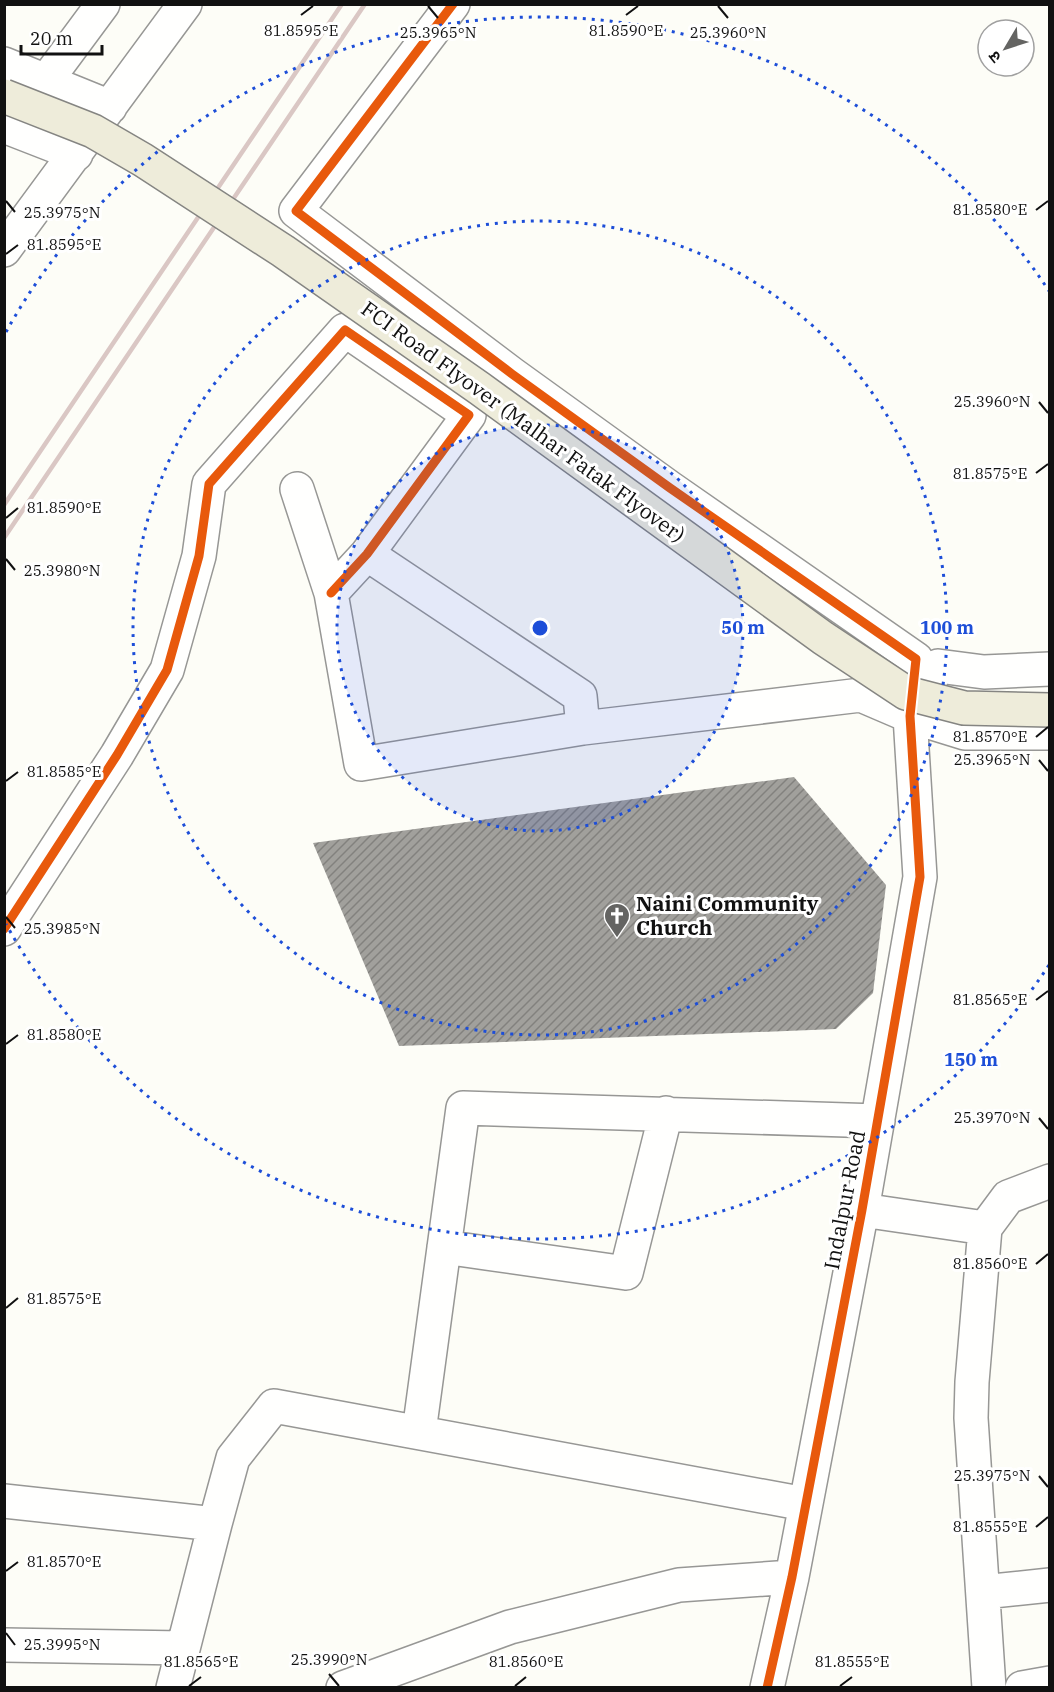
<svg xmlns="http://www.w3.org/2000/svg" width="1054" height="1692" font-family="'IBM Plex Serif','Noto Sans Devanagari',serif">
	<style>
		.building { fill: url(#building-hatch) }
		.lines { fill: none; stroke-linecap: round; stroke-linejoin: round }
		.minor-casing { stroke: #979795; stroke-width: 36 }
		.minor { stroke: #fffffe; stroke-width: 33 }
		.rail { stroke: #dac7c4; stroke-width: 4.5 }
		.major-bridge-casing { stroke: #858582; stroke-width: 36; stroke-linecap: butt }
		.major-bridge { stroke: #eeecda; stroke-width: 33 }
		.cycleway-casing { stroke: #fff; stroke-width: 13 }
		.cycleway { stroke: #e8590c; stroke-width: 9 }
		.ticks { fill: none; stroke: #111; stroke-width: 2 }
		.ring { fill: none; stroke: #1d4ed8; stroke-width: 3; stroke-dasharray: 3 6 }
		.labels { text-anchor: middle; stroke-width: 6; stroke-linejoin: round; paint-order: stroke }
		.street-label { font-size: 21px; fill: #111; stroke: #fff }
		.poi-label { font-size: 21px; font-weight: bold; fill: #111; stroke: #fff; text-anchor: start }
		.ticks-label { font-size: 15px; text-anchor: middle; fill: #111; stroke: #fff; stroke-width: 6; stroke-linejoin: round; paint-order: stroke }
		.centre { fill: #1d4ed8; stroke: #fff; stroke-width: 3 }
		.ring-label { font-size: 18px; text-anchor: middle; font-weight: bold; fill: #1d4ed8; stroke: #fff; stroke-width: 6; stroke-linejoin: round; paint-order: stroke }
	</style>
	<defs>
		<pattern id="building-hatch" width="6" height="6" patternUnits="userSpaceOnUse" patternTransform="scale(1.5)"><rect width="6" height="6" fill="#a1a09c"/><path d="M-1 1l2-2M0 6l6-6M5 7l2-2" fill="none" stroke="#82817e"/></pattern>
	</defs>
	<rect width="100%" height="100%" fill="#fdfdf7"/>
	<path class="building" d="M794 777 886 885 873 993 836 1029 399 1046 313 843Z"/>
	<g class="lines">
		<defs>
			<path id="minor" d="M453 4 296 211 512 374 670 488 916 659 910 716 920 877 862 1210 792 1577 767 1688
				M4 64 110 107
				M46 81 103 4
				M4 126 76 154
				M4 250 185 4
				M297 489 331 593 361 764 583 728 861 695 910 716 965 733H1050
				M367 554 580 696 583 728
				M917 704 938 666 984 672 1050 669
				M4 929 117 755 167 670 199 556 209 484 345 330 469 415 367 554 331 593
				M862 1210 985 1228
				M444 1247 626 1273 666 1113
				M419 1432 463 1108 878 1121
				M4 1501 215 1524 173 1688
				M215 1524 233 1458 274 1406 805 1504
				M983 1592 1050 1585
				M4 1645 183 1648
				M343 1688 510 1627 679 1585 792 1577
				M989 1688 971 1418 972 1382 985 1228 1008 1197 1050 1181
				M1022 1688 1050 1683"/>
		</defs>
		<use href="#minor" class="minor-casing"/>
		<use href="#minor" class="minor"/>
		<path class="rail" d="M4 505 342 4
			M4 538 365 4"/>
		<defs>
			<path id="major-bridge" d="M4 96 93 131 143 160 283 251 479 388 823 638 906 693 964 708 1050 710"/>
		</defs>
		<use href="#major-bridge" class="major-bridge-casing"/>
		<use href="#major-bridge" class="major-bridge"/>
		<defs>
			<path id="cycleway" d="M453 4 296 211 512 374 670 488 916 659 910 716 920 877 862 1210 792 1577 767 1688
				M4 929 117 755 167 670 199 556 209 484 345 330 469 415 367 554 331 593"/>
		</defs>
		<use href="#cycleway" class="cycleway-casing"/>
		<use href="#cycleway" class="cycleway"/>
	</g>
	<path class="ticks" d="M428 6 438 18M718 6 728 18M301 15 313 6M626 15 638 6M6 201 15 212M1036 210 1048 201M6 254 18 245M1039 402 1048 413M1036 473 1048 464M6 518 18 508M6 559 15 570M1036 737 1048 727M1039 760 1048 771M6 781 18 772M6 917 15 928M1036 1000 1048 991M6 1044 18 1035M1039 1118 1048 1129M1036 1264 1048 1254M6 1308 18 1298M1039 1476 1048 1487M1036 1527 1048 1517M6 1571 18 1562M6 1633 15 1645M329 1674 339 1686M189 1686 201 1677M515 1686 526 1677M840 1686 852 1677"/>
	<circle cx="540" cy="628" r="203" fill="#1d4ed8" fill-opacity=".12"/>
	<g class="ring">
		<circle cx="540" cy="628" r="203"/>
		<circle cx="540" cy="628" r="407"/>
		<path d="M1049 965A610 610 0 0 1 6 924M6 332A610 610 0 0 1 1049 291"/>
	</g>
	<defs>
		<symbol id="church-pin" viewBox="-11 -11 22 30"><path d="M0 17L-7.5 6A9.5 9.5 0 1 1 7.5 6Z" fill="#646462" stroke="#fff"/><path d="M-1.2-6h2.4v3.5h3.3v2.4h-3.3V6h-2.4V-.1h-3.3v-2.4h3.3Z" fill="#fff"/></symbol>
	</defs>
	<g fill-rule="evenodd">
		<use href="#church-pin" x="602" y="901" width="30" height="40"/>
	</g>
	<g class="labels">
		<g class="street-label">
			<text transform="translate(523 422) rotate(36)" y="7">FCI Road Flyover (Malhar Fatak Flyover)</text>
			<text transform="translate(845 1200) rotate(-79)" y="7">Indalpur Road</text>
		</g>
		<g class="poi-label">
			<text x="636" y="911">Naini Community<tspan x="636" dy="24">Church</tspan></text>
		</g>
	</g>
	<g class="ticks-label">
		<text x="301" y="36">81.8595°E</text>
		<text x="626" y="36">81.8590°E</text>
		<text x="438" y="38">25.3965°N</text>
		<text x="728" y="38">25.3960°N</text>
		<text x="990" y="215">81.8580°E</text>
		<text x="62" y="218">25.3975°N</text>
		<text x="64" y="250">81.8595°E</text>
		<text x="992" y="407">25.3960°N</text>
		<text x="990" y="479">81.8575°E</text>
		<text x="64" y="513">81.8590°E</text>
		<text x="62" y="576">25.3980°N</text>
		<text x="990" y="742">81.8570°E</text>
		<text x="992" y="765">25.3965°N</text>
		<text x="64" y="777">81.8585°E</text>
		<text x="62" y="934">25.3985°N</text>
		<text x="990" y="1005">81.8565°E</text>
		<text x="64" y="1040">81.8580°E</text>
		<text x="992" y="1123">25.3970°N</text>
		<text x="990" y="1269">81.8560°E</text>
		<text x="64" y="1304">81.8575°E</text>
		<text x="992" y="1481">25.3975°N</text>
		<text x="990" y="1532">81.8555°E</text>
		<text x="64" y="1567">81.8570°E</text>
		<text x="62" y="1650">25.3995°N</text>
		<text x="329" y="1665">25.3990°N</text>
		<text x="201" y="1667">81.8565°E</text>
		<text x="526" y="1667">81.8560°E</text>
		<text x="852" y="1667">81.8555°E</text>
	</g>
	<circle cx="540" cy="628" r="9" class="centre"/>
	<g class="ring-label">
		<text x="743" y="634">50 m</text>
		<text x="947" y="634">100 m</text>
		<text x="971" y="1066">150 m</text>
	</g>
	<rect width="1054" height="1692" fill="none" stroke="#111111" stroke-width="12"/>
	<g transform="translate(1006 48) rotate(231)"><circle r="28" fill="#ffffff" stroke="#a0a0a0" stroke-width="1.5"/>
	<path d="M0-4.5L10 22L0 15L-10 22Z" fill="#646462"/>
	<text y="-9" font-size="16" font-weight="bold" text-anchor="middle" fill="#111111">उ</text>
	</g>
	<path d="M21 45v9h81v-9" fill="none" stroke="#111111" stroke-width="3"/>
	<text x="30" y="45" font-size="18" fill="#111111" stroke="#ffffff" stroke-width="4.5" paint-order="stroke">20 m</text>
</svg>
